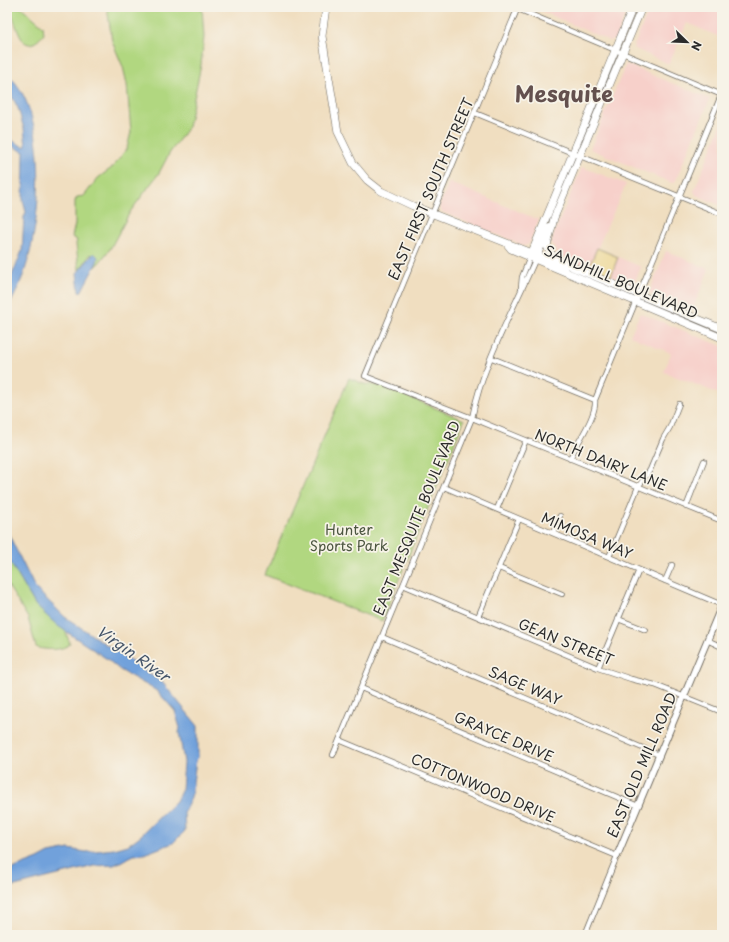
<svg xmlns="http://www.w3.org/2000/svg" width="729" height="942" font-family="'Playpen Sans',sans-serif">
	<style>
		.built { fill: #f7d0ca }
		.green { fill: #b1d780; stroke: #6e8156 }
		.sand { fill: #eeda9e; stroke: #8c8264 }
		.water { fill: #71a1db; stroke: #4e6683 }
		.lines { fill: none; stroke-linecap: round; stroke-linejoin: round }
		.minor-casing { stroke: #706a5f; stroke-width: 6 }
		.tertiary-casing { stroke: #706a5f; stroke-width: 8 }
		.secondary-casing { stroke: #706a5f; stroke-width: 8 }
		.primary-casing { stroke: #706a5f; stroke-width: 8 }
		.minor { stroke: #fff; stroke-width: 4.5 }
		.tertiary { stroke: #fff; stroke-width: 6 }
		.secondary { stroke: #fff; stroke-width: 7 }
		.primary { stroke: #fff; stroke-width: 7 }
		.labels { text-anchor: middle; stroke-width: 3.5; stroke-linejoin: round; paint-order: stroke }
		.street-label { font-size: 14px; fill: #2b2b2b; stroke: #f7f3e8 }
		.park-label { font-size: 14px; fill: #4c5640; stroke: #f7f3e8 }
		.water-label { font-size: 15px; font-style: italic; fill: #445469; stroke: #f7f3e8 }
		.town-label { font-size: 22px; font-weight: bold; fill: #63504e; stroke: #f7f3e8 }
	</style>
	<rect width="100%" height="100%" fill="#f7f3e8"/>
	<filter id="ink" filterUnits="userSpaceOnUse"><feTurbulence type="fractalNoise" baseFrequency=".025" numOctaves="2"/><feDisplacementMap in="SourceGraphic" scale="8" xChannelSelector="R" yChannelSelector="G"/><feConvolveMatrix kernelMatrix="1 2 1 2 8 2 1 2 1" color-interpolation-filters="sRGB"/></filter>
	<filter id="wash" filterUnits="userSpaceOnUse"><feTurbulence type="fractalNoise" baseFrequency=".012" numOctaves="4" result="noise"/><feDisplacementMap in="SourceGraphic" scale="16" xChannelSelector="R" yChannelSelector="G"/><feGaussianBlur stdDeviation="0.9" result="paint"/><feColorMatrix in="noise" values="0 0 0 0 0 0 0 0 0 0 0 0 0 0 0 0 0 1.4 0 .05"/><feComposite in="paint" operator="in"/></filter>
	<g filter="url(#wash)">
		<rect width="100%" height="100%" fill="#f0dec0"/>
		<path class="built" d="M532 7H605L625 15 616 39 610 41Z
			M650 7H722V38L687 23 669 64 633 48Z
			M626 64 710 99 675 182 672 183 590 149Z
			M722 123V206L696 195 694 191Z
			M582 167 626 184 589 267 557 254 552 243 554 233Z
			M449 182 539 220 529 244 524 246 442 212 439 207Z
			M666 251 709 269 692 311 649 293Z
			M618 257 641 267 633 286 611 276Z
			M640 313 722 346V395L664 372 671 353 630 336Z"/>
		<path class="green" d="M9 7H21L43 26 44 34C20 63 17 21 9 7Z
			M107 7H202L204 37 201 65 188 127 169 154 159 173 130 212 110 249 95 268 97 262 91 254 79 270 76 244 77 240 72 237 75 224V201L77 197 84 196 98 178 113 167 127 148 131 132 127 84 123 67 112 41Z
			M349 378 364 384 382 386 464 420 382 621 265 575Z
			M7 557 36 606 65 630 70 644C61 651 48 650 38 648L36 647 28 618 7 584Z"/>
		<path class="sand" d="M597 248 618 257 611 276 589 267Z"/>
		<path class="water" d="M7 74C52 111 42 234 20 283 16 292 14 299 7 306V287L22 251 24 217 26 212 23 201 24 152 10 145 7 138V129L11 140 24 147 26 146 24 129 18 108 7 87Z
			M94 253 98 257 97 262 81 292 79 291 77 273Z
			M7 531 35 588 65 617 162 682 198 726V758L196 760 191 798 184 812 185 831 173 843 144 854 134 855 114 865 94 866 7 888V871L38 859 49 853 69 849 86 852 114 849 128 845 140 836 176 801 182 789 184 762 179 732 180 728 175 711 157 691 120 670 107 659 58 626 36 606 7 557Z"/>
	</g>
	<g filter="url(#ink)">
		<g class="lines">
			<defs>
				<path id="minor" d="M518 7 365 376 472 418 722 521
					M518 9 722 95
					M475 113 722 214
					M521 288 522 277 530 257
					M492 358 595 400
					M570 459C577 442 597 416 595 400L722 93
					M444 487 722 605
					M686 507 704 461
					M497 509 526 440
					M553 533 560 516
					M609 557 638 487 650 470 663 439 670 427 679 404
					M499 568 562 594
					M665 581 672 565
					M403 585 598 668 631 679 655 685 722 712
					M478 617 519 519
					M618 619 646 630
					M382 637 659 755
					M707 640 722 647
					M598 668 639 570
					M361 688 638 806
					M339 740 617 856 585 935
					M333 755 472 418C483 362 513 311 535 260"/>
				<path id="tertiary" d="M617 856 722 605"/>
				<path id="secondary" d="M326 7 322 36 338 132 353 163 367 180 381 191 413 206 565 266
					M507 244 511 249 530 257
					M536 258 549 227"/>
				<path id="primary" d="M633 7 530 257 722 338
					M642 7 554 218 547 246C551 259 566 264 577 269L722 329"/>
			</defs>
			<use href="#minor" class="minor-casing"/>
			<use href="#tertiary" class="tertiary-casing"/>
			<use href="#secondary" class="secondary-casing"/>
			<use href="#primary" class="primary-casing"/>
			<use href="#minor" class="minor"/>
			<use href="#tertiary" class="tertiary"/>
			<use href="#secondary" class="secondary"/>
			<use href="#primary" class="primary"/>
		</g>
	</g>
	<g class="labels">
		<g class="street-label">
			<text transform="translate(431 189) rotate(-67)" y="5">EAST FIRST SOUTH STREET</text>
			<text transform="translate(621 282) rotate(23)" y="5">SANDHILL BOULEVARD</text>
			<text transform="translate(601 460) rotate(22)" y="5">NORTH DAIRY LANE</text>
			<text transform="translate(417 518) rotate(-68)" y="5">EAST MESQUITE BOULEVARD</text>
			<text transform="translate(587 536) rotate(23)" y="5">MIMOSA WAY</text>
			<text transform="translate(566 642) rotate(22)" y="5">GEAN STREET</text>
			<text transform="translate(525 686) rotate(23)" y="5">SAGE WAY</text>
			<text transform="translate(504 737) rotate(23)" y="5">GRAYCE DRIVE</text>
			<text transform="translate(642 765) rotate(-67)" y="5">EAST OLD MILL ROAD</text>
			<text transform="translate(483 788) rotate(23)" y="5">COTTONWOOD DRIVE</text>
		</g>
		<g class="park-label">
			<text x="349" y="535">Hunter<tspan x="349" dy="16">Sports Park</tspan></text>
		</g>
		<g class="water-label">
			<text transform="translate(133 654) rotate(35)" y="5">Virgin River</text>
		</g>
		<g class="town-label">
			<text x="564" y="102">Mesquite</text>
		</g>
	</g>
	<rect width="729" height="942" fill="none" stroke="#f7f3e8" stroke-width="24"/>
	<g transform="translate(687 42) rotate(113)" stroke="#f7f3e8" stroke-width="3" paint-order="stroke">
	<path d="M0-3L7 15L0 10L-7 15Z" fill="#2b2b2b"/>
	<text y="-6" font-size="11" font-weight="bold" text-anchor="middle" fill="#2b2b2b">N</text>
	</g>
</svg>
